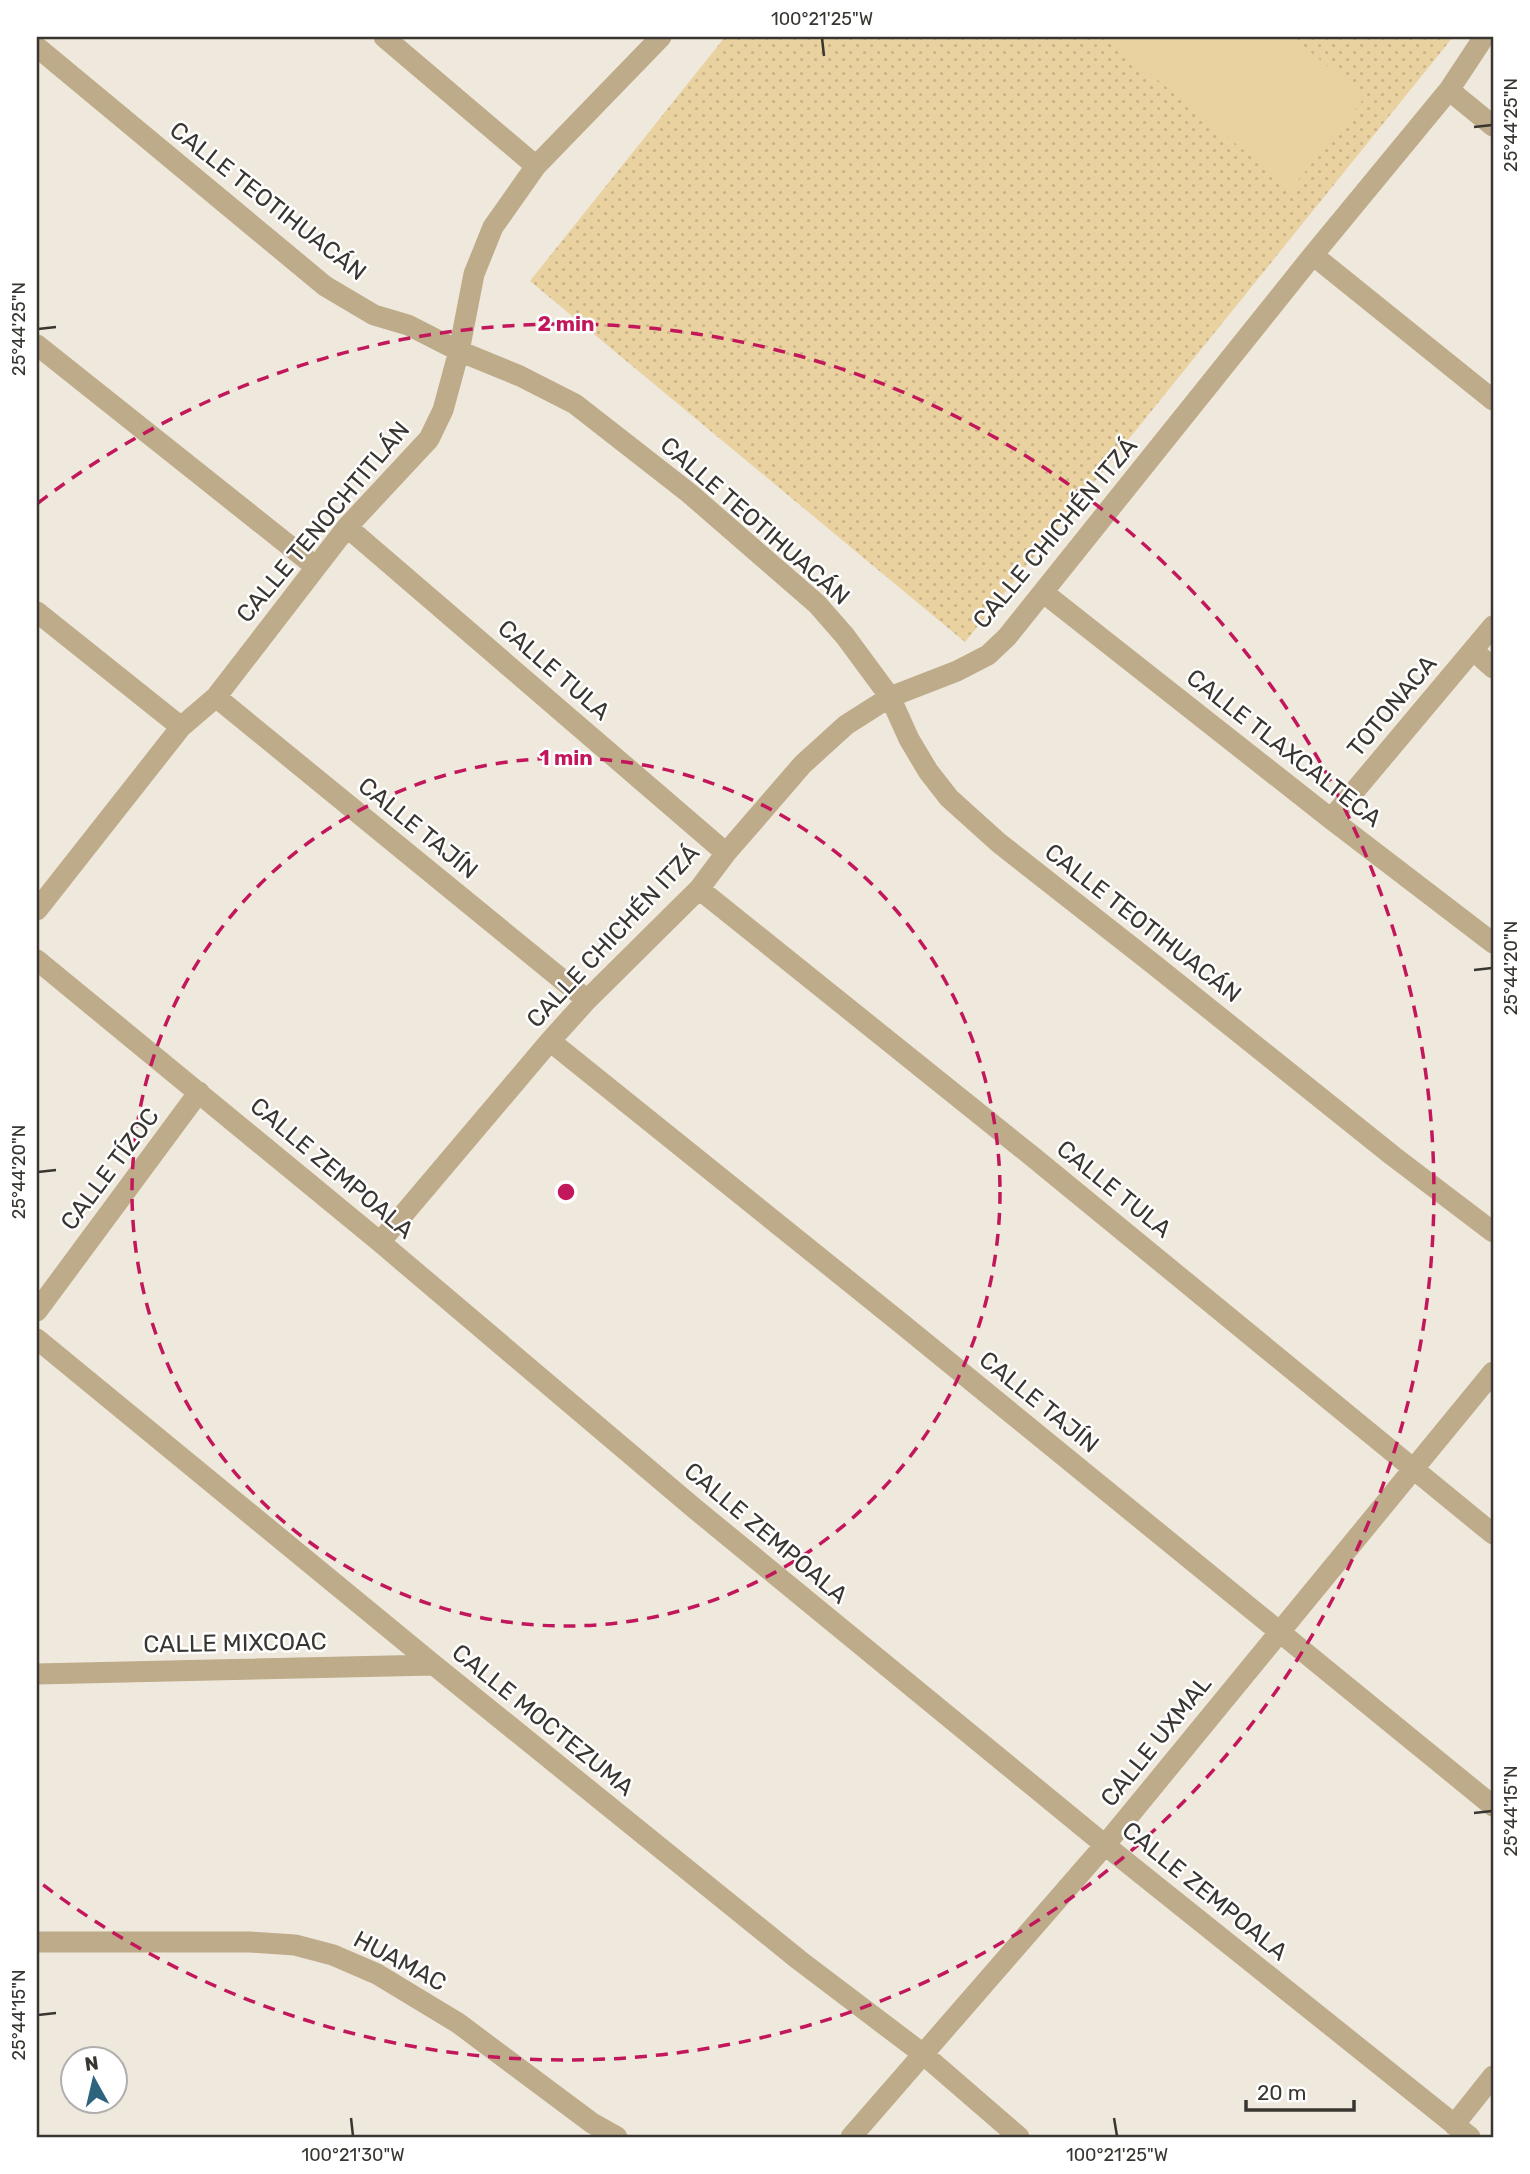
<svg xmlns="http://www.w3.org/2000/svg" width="1530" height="2174" font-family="Rubik,sans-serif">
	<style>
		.grass { fill: url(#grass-tufts) }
		.park { fill: url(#park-dots) }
		.garden { fill: #ead1a0 }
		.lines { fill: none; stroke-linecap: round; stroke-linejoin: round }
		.minor { stroke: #bdab89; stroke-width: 21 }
		.ticks { fill: none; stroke: #393632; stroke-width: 2.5 }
		.ring { fill: none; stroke: #c2185b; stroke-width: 3.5; stroke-dasharray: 12 9 }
		.labels { text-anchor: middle; stroke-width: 5; stroke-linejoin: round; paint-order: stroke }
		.street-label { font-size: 24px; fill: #393632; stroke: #fff }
		.centre { fill: #c2185b; stroke: #fff; stroke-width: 3.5 }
		.ring-label { font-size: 21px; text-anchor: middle; font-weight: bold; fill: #c2185b; stroke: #fff; stroke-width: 5; stroke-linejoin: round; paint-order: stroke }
		.neatline { fill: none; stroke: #393632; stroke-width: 2.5 }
		.ticks-label { font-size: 18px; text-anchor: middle; fill: #393632 }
	</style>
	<defs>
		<pattern id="grass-tufts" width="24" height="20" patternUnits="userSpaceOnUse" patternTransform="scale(1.75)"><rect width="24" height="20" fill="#ead1a0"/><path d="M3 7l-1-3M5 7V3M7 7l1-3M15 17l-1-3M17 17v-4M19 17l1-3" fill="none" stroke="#c9b48a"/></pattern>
		<pattern id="park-dots" width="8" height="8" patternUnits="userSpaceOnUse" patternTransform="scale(1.75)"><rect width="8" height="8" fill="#ead1a0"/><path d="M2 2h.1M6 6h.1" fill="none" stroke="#c9b48a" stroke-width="1.8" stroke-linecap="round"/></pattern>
	</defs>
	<rect width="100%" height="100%" fill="#efe8dc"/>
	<path class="grass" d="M37 2136H337L338 2137H37Z"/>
	<path class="park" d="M725 37H1453L965 642 530 281Z"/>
	<path class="garden" d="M1105 37H1292L1365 97 1291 189Z"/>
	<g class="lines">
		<path class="minor" d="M384 37 536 166
			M37 47 325 286 374 315 408 325 459 351 520 376 575 404 689 493 817 604 845 636 890 697 909 739 928 771 949 798 999 843 1152 963 1393 1156 1493 1232
			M1449 90 1493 126
			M1313 255 1493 400
			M37 345 316 567
			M347 527 726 853
			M1044 593 1331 819 1493 943
			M37 612 181 727
			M1474 651 1493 668
			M216 697 587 1000
			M1331 819 1493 626
			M699 889 1033 1157 1493 1534
			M37 910 181 727 216 697 347 527 429 439 443 410 459 351 474 274 493 227 536 166 661 37
			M37 960 380 1242 694 1508 1105 1845 1470 2137
			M550 1041 902 1324 1493 1806
			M380 1242 550 1041 587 1000 699 889 726 853 803 764 846 725 890 697 957 671 988 655 1007 637 1313 255 1449 90 1484 37
			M37 1311 199 1092
			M37 1339 434 1665 799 1960 923 2054 1019 2137
			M37 1674 434 1665
			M37 1942H250L295 1945 333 1955 377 1974 458 2023 592 2123 617 2137
			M1454 2125 1493 2076
			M851 2137 1105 1845 1493 1372"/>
	</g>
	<path class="ticks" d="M822 38 824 56M1474 127 1492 125M38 329 56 327M1474 970 1492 968M38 1172 56 1170M1474 1813 1492 1811M38 2015 56 2013M351 2118 353 2136M1114 2118 1117 2136"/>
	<g class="ring">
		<circle cx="566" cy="1192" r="434"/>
		<path d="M38 503A868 868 0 1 1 38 1881"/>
	</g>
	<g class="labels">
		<g class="street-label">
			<text transform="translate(268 201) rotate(38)" y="8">CALLE TEOTIHUACÁN</text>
			<text transform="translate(755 521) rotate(41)" y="8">CALLE TEOTIHUACÁN</text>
			<text transform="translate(323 522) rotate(-50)" y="8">CALLE TENOCHTITLÁN</text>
			<text transform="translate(1055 533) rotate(-50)" y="8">CALLE CHICHÉN ITZÁ</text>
			<text transform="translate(554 670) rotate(41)" y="8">CALLE TULA</text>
			<text transform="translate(1392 706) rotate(-50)" y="8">TOTONACA</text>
			<text transform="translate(1284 748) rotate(38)" y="8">CALLE TLAXCALTECA</text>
			<text transform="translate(418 828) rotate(39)" y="8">CALLE TAJÍN</text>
			<text transform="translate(1143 923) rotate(38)" y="8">CALLE TEOTIHUACÁN</text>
			<text transform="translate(613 936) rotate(-47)" y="8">CALLE CHICHÉN ITZÁ</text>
			<text transform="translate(332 1168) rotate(40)" y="8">CALLE ZEMPOALA</text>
			<text transform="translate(110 1169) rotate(-53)" y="8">CALLE TÍZOC</text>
			<text transform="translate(1114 1189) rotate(39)" y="8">CALLE TULA</text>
			<text transform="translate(1039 1402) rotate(39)" y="8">CALLE TAJÍN</text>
			<text transform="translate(766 1533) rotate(40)" y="8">CALLE ZEMPOALA</text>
			<text transform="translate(235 1643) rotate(-1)" y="8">CALLE MIXCOAC</text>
			<text transform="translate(543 1720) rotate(39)" y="8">CALLE MOCTEZUMA</text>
			<text transform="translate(1156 1741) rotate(-51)" y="8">CALLE UXMAL</text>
			<text transform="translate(1205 1891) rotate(39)" y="8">CALLE ZEMPOALA</text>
			<text transform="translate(400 1961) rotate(28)" y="8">HUAMAC</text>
		</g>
	</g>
	<circle cx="566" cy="1192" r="10" class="centre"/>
	<g class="ring-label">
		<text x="566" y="331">2 min</text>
		<text x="566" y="765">1 min</text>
	</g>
	<rect width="1530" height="2174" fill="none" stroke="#ffffff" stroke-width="77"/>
	<g transform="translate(94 2080) rotate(352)"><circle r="33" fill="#ffffff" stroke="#b0afad" stroke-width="2"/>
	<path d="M0-5L12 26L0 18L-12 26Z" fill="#2e637e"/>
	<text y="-10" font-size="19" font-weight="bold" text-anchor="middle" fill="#393632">N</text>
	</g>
	<path d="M1246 2100v10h108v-10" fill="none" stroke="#393632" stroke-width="3.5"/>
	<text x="1257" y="2100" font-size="21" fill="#393632" stroke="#ffffff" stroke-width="5" paint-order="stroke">20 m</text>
	<rect x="38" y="38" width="1454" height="2098" class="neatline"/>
	<g class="ticks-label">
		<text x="822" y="25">100°21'25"W</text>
		<text transform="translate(1511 125) rotate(-90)" y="6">25°44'25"N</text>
		<text transform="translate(19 329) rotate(-90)" y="6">25°44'25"N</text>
		<text transform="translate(1511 968) rotate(-90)" y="6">25°44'20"N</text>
		<text transform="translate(19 1172) rotate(-90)" y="6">25°44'20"N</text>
		<text transform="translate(1511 1811) rotate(-90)" y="6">25°44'15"N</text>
		<text transform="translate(19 2015) rotate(-90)" y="6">25°44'15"N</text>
		<text x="353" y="2161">100°21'30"W</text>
		<text x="1117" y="2161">100°21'25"W</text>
	</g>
</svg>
